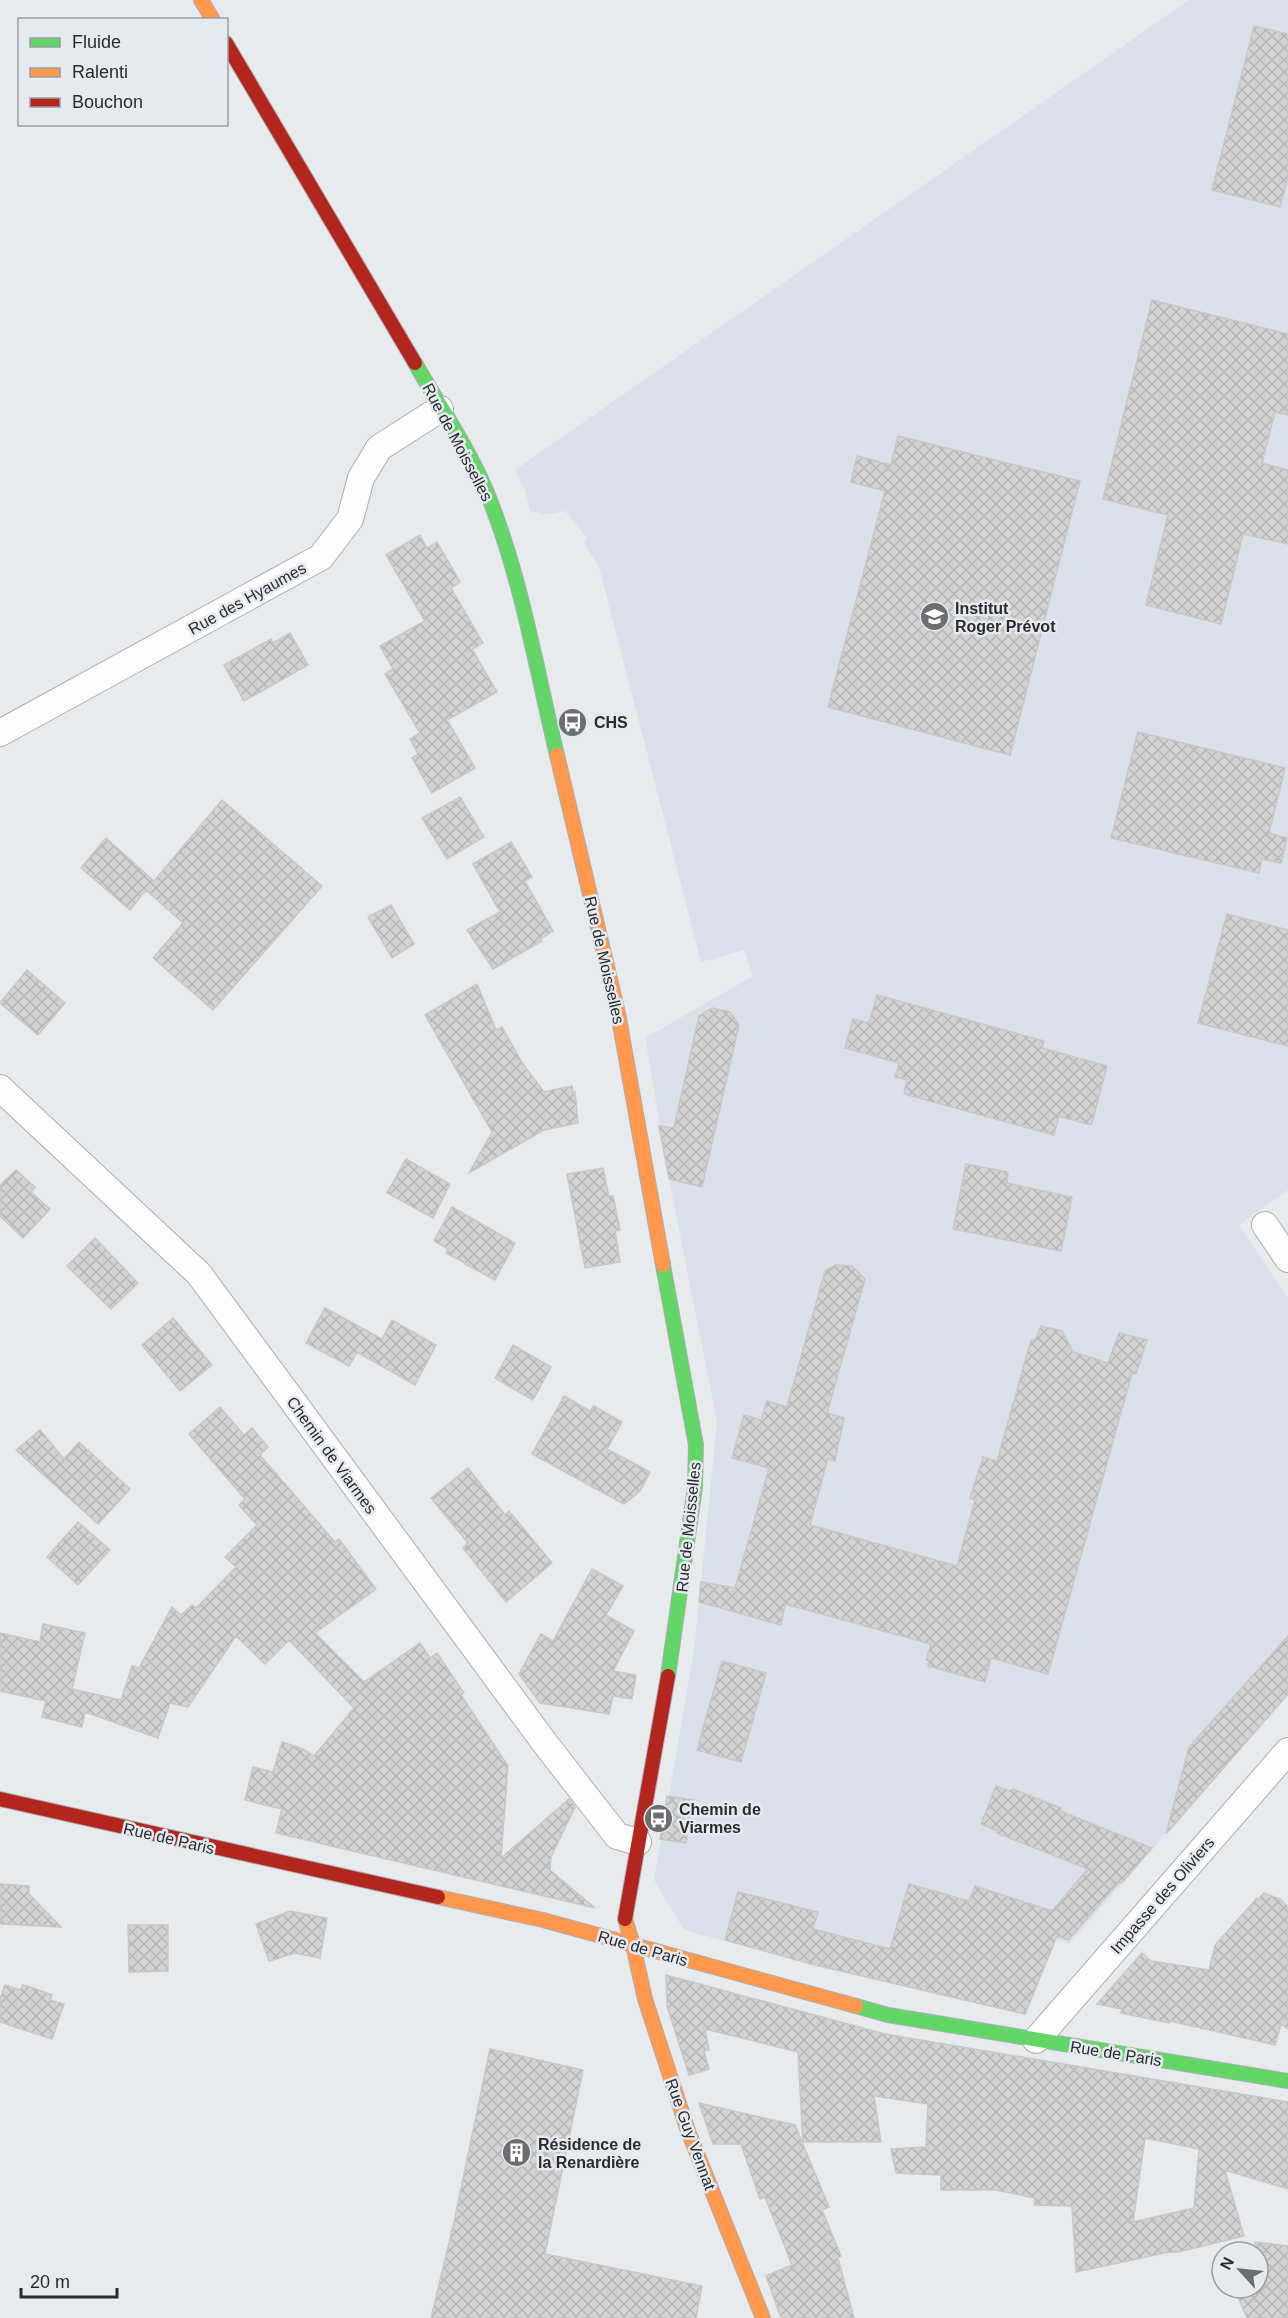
<svg xmlns="http://www.w3.org/2000/svg" width="1288" height="2318" font-family="Arial,sans-serif">
	<style>
		.built { fill: #dbe1eb }
		.building { fill: url(#building-cross-hatch); stroke: #c8c7c8; stroke-width: 1.5; fill-rule: evenodd }
		.lines { fill: none; stroke-linecap: round; stroke-linejoin: round }
		.street-casing { stroke: #adaeb1; stroke-width: 28 }
		.fast-casing { stroke: #adaeb1; stroke-width: 16 }
		.slow-casing { stroke: #adaeb1; stroke-width: 16 }
		.jam-casing { stroke: #adaeb1; stroke-width: 16 }
		.street { stroke: #fcfcfc; stroke-width: 26 }
		.fast { stroke: #63d668; stroke-width: 14 }
		.slow { stroke: #ff974d; stroke-width: 14 }
		.jam { stroke: #b3261e; stroke-width: 14 }
		.labels { text-anchor: middle; stroke-width: 5; stroke-linejoin: round; paint-order: stroke }
		.street-label { font-size: 16px; fill: #2a2b2e; stroke: #e5eaf1 }
		.poi-label { font-size: 16px; font-weight: bold; fill: #2a2b2e; stroke: #e5eaf1; text-anchor: start }
	</style>
	<defs>
		<pattern id="building-cross-hatch" width="8" height="8" patternUnits="userSpaceOnUse" patternTransform="scale(1.5)"><rect width="8" height="8" fill="#d4d3d4"/><path d="M0 0l8 8M0 8l8-8" fill="none" stroke="#b6b5b6"/></pattern>
	</defs>
	<rect width="100%" height="100%" fill="#e8ebee"/>
	<path class="built" d="M1189 0H1288V1190L1239 1225 1288 1298V1694L1069 1944 1028 1930 906 1985 826 1968 684 1930 654 1880 694 1651 717 1422 669 1179 645 1038 753 976 744 950 701 962 599 567 584 544 587 538 565 511 543 515 530 511 525 490 515 470Z"/>
	<path class="building" d="M1254 26 1288 34V178L1280 207 1212 190Z
		M1152 300 1288 334V415L1275 412 1262 463 1288 470V544L1243 534 1221 624 1146 605 1168 515 1103 499Z
		M898 436 1080 481 1010 755 828 707 885 491 851 482 857 456 891 465Z
		M420 535 427 548 437 542 460 582 451 588 483 643 472 649 497 692 447 720 475 768 432 793 412 758 418 754 410 739 420 733 385 674 393 669 380 646 425 621 386 555Z
		M290 633 308 665 244 701 224 665 271 639 273 643Z
		M1138 732 1285 768 1269 833 1287 838 1281 863 1262 859 1259 873 1111 838Z
		M460 797 484 837 447 859 422 818Z
		M222 800 322 886 213 1010 153 958 183 923 146 890 130 910 81 868 106 838 154 881Z
		M511 842 532 877 525 881 553 931 540 939 542 941 493 969 467 930 500 912 473 864Z
		M391 905 414 944 392 958 368 917Z
		M1227 914 1288 930V1046L1198 1023Z
		M27 970 65 1003 38 1035 0 1003Z
		M477 984 496 1030 502 1027 523 1064 544 1092 572 1086 573 1093 575 1092 578 1123 544 1130 469 1173 492 1132 425 1015Z
		M877 995 1044 1041 1042 1048 1107 1066 1092 1123 1090 1125 1059 1116 1054 1135 904 1094 907 1080 895 1077 899 1063 845 1048 853 1019 869 1023Z
		M712 1008 730 1012 739 1025 702 1187 669 1179 659 1126 674 1128 699 1016Z
		M406 1159 450 1184 433 1218 387 1193Z
		M966 1164 1008 1172 1007 1183 1072 1197 1061 1251 953 1229Z
		M603 1168 609 1197 613 1196 620 1230 615 1231 620 1262 585 1268 567 1174Z
		M16 1170 35 1187 31 1192 50 1209 23 1238 0 1216V1185Z
		M452 1207 515 1243 495 1280 465 1264V1263L446 1253 448 1249 434 1241Z
		M95 1238 138 1283 111 1309 67 1266Z
		M835 1265 852 1266 865 1279 827 1413 844 1418 835 1461 828 1458 810 1525 957 1566 975 1500 970 1498 983 1457 997 1461 1031 1340H1035L1041 1326 1062 1331 1073 1352 1108 1363 1119 1333 1147 1340 1136 1374 1132 1373 1048 1674 991 1658 985 1682 928 1666 929 1661 926 1660 931 1644 785 1604 781 1625 699 1602 701 1582 735 1588 769 1468 732 1458 744 1415 761 1420 767 1401 787 1407 825 1271Z
		M325 1308 382 1339 392 1320 436 1345 415 1385 357 1352 349 1366 306 1343Z
		M173 1318 212 1365 180 1391 142 1345Z
		M513 1345 551 1367 533 1400 495 1378Z
		M564 1396 590 1411 594 1406 622 1422 607 1449 650 1472 640 1491 624 1504 532 1454Z
		M220 1407 244 1435 252 1428 268 1447 260 1455 335 1542 339 1539 376 1589 315 1633 364 1682 420 1643 430 1658 437 1653 464 1693 461 1695 508 1766 501 1858 569 1799 575 1807 551 1857 550 1870 595 1908 276 1833 282 1809 245 1800 253 1767 273 1772 282 1742 303 1749 314 1756 354 1708 289 1640 265 1664 236 1636 188 1707 170 1703 158 1738 85 1712 82 1727 42 1717 46 1701 0 1691V1633L40 1642 43 1624 85 1633 72 1689 121 1700 132 1666 139 1668 172 1607 181 1615 192 1605 196 1608 236 1567 225 1557 257 1525 239 1505 245 1499 189 1434Z
		M40 1430 64 1459 79 1442 130 1489 98 1524 16 1450Z
		M468 1468 505 1515 509 1511 552 1563 506 1602 463 1548 468 1543 431 1498Z
		M78 1522 110 1550 78 1585 47 1557Z
		M592 1569 623 1586 606 1615 634 1631 613 1671 636 1675 632 1699 613 1696 609 1714 540 1703 519 1674 541 1634 553 1641Z
		M1288 1636V1694L1166 1834 1189 1747Z
		M722 1661 766 1673 741 1762 697 1750Z
		M996 1786 1009 1791 1013 1789 1061 1808 1060 1811 1152 1848 1122 1883 1119 1882 1068 1940 1057 1936 1025 2014 815 1965 725 1940 738 1892 818 1912 813 1929 890 1949 909 1884 969 1901 975 1886 1052 1911 1088 1869 997 1833 998 1831 981 1824Z
		M667 1796 693 1800 686 1843 660 1839Z
		M0 1884 29 1886V1894L61 1927 0 1924Z
		M1264 1893 1280 1899 1288 1907V2029L1281 2024 1275 2045 1170 2021 1169 2023 1121 2013 1122 2009 1097 2004 1142 1953 1151 1961 1209 1970 1215 1945 1257 1898 1258 1899Z
		M290 1911 327 1918 320 1958 295 1953 269 1961 256 1924Z
		M128 1925H168V1971L129 1972Z
		M666 1975 885 2034 1288 2102V2189L1225 2170 1244 2236 1178 2252H1169L1076 2272 1072 2206 1034 2205 1035 2198 996 2190H941V2175L896 2173 891 2149 926 2147 928 2104 874 2096 881 2142H803L798 2052 705 2029 709 2050 704 2051 709 2069 689 2075 667 2006ZM1145 2138 1199 2149 1194 2208 1133 2222Z
		M5 1985 20 1990 23 1985 36 1989 52 1995 50 2000 64 2004 52 2039 0 2022V1999Z
		M490 2049 583 2070 545 2254 702 2286 696 2318H431L454 2222Z
		M699 2103 795 2125 829 2207 822 2210 841 2256 838 2258 854 2318H781L766 2276 792 2265 765 2197 760 2199 741 2144H713Z
		M1255 2242 1288 2246V2318H1247L1234 2288H1258V2277L1264 2276Z"/>
	<g class="lines">
		<defs>
			<path id="street" d="M0 733 321 557 350 519 361 478 379 448 440 409
				M0 1088 199 1274 544 1742 617 1836 638 1842
				M1265 1225 1288 1259
				M1036 2040 1288 1751"/>
			<path id="fast" d="M415 363C441 409 473 454 491 503 522 582 537 672 557 755
				M663 1265 696 1445 695 1487 668 1676
				M856 2006 888 2015 1288 2081"/>
			<path id="slow" d="M201 0 213 20
				M557 755 618 1013 663 1265
				M438 1897 543 1920 856 2006
				M625 1919 633 1945 645 1999 688 2131 763 2318"/>
			<path id="jam" d="M226 43 415 363
				M0 1799 438 1897
				M625 1919 668 1676"/>
		</defs>
		<use href="#street" class="street-casing"/>
		<use href="#fast" class="fast-casing"/>
		<use href="#slow" class="slow-casing"/>
		<use href="#jam" class="jam-casing"/>
		<use href="#street" class="street"/>
		<use href="#fast" class="fast"/>
		<use href="#slow" class="slow"/>
		<use href="#jam" class="jam"/>
	</g>
	<defs>
		<symbol id="university-disc" viewBox="-11 -11 22 22"><circle r="9.5" fill="#6c6e71" stroke="#e5eaf1"/><path d="M0-5L7-2L0 1L-7-2ZM-4 1L0 2.5L4 1V4Q0 6-4 4Z" fill="#fff"/></symbol>
		<symbol id="bus-disc" viewBox="-11 -11 22 22"><circle r="9.5" fill="#6c6e71" stroke="#e5eaf1"/><path d="M-5-6H5V4H4V6H2V4H-2V6H-4V4H-5ZM-3.5-4V0h7V-4ZM-3.5 1.2v1.5H-2V1.2ZM2 1.2v1.5H3.5V1.2Z" fill="#fff"/></symbol>
		<symbol id="building-disc" viewBox="-11 -11 22 22"><circle r="9.5" fill="#6c6e71" stroke="#e5eaf1"/><path d="M-4-6H4V6H1V3H-1V6H-4ZM-2.5-4.3h1.7v1.8h-1.7ZM.8-4.3h1.7v1.8H.8ZM-2.5-1h1.7V.8h-1.7ZM.8-1h1.7V.8H.8Z" fill="#fff"/></symbol>
	</defs>
	<g fill-rule="evenodd">
		<use href="#university-disc" x="918" y="600" width="33" height="33"/>
		<use href="#bus-disc" x="556" y="706" width="33" height="33"/>
		<use href="#bus-disc" x="642" y="1802" width="33" height="33"/>
		<use href="#building-disc" x="500" y="2136" width="33" height="33"/>
	</g>
	<g class="labels">
		<g class="street-label">
			<text transform="translate(458 442) rotate(62)" y="6">Rue de Moisselles</text>
			<text transform="translate(247 598) rotate(-29)" y="6">Rue des Hyaumes</text>
			<text transform="translate(605 960) rotate(77)" y="6">Rue de Moisselles</text>
			<text transform="translate(332 1455) rotate(54)" y="6">Chemin de Viarmes</text>
			<text transform="translate(688 1527) rotate(-84)" y="6">Rue de Moisselles</text>
			<text transform="translate(169 1838) rotate(13)" y="6">Rue de Paris</text>
			<text transform="translate(1162 1895) rotate(-49)" y="6">Impasse des Oliviers</text>
			<text transform="translate(643 1948) rotate(16)" y="6">Rue de Paris</text>
			<text transform="translate(1116 2053) rotate(9)" y="6">Rue de Paris</text>
			<text transform="translate(691 2134) rotate(70)" y="6">Rue Guy Vennat</text>
		</g>
		<g class="poi-label">
			<text x="955" y="614">Institut<tspan x="955" dy="18">Roger Prévot</tspan></text>
			<text x="594" y="728">CHS</text>
			<text x="679" y="1815">Chemin de<tspan x="679" dy="18">Viarmes</tspan></text>
			<text x="538" y="2150">Résidence de<tspan x="538" dy="18">la Renardière</tspan></text>
		</g>
	</g>
	<rect x="18" y="18" width="210" height="108" fill="#e5eaf1" stroke="#9a9ea3" stroke-width="1.5"/>
	<rect x="30" y="38" width="30" height="9" fill="#63d668" stroke="#9a9ea3" stroke-width="1.5"/>
	<text x="72" y="48" font-size="18" fill="#2a2b2e">Fluide</text>
	<rect x="30" y="68" width="30" height="9" fill="#ff974d" stroke="#9a9ea3" stroke-width="1.5"/>
	<text x="72" y="78" font-size="18" fill="#2a2b2e">Ralenti</text>
	<rect x="30" y="98" width="30" height="9" fill="#b3261e" stroke="#9a9ea3" stroke-width="1.5"/>
	<text x="72" y="108" font-size="18" fill="#2a2b2e">Bouchon</text>
	<g transform="translate(1240 2270) rotate(297)"><circle r="28" fill="#e5eaf1" stroke="#9a9ea3" stroke-width="1.5"/>
	<path d="M0-4.5L10 22L0 15L-10 22Z" fill="#6c6e71"/>
	<text y="-9" font-size="16" font-weight="bold" text-anchor="middle" fill="#2a2b2e">N</text>
	</g>
	<path d="M21 2288v9h96v-9" fill="none" stroke="#2a2b2e" stroke-width="3"/>
	<text x="30" y="2288" font-size="18" fill="#2a2b2e" stroke="#e5eaf1" stroke-width="4.5" paint-order="stroke">20 m</text>
</svg>
